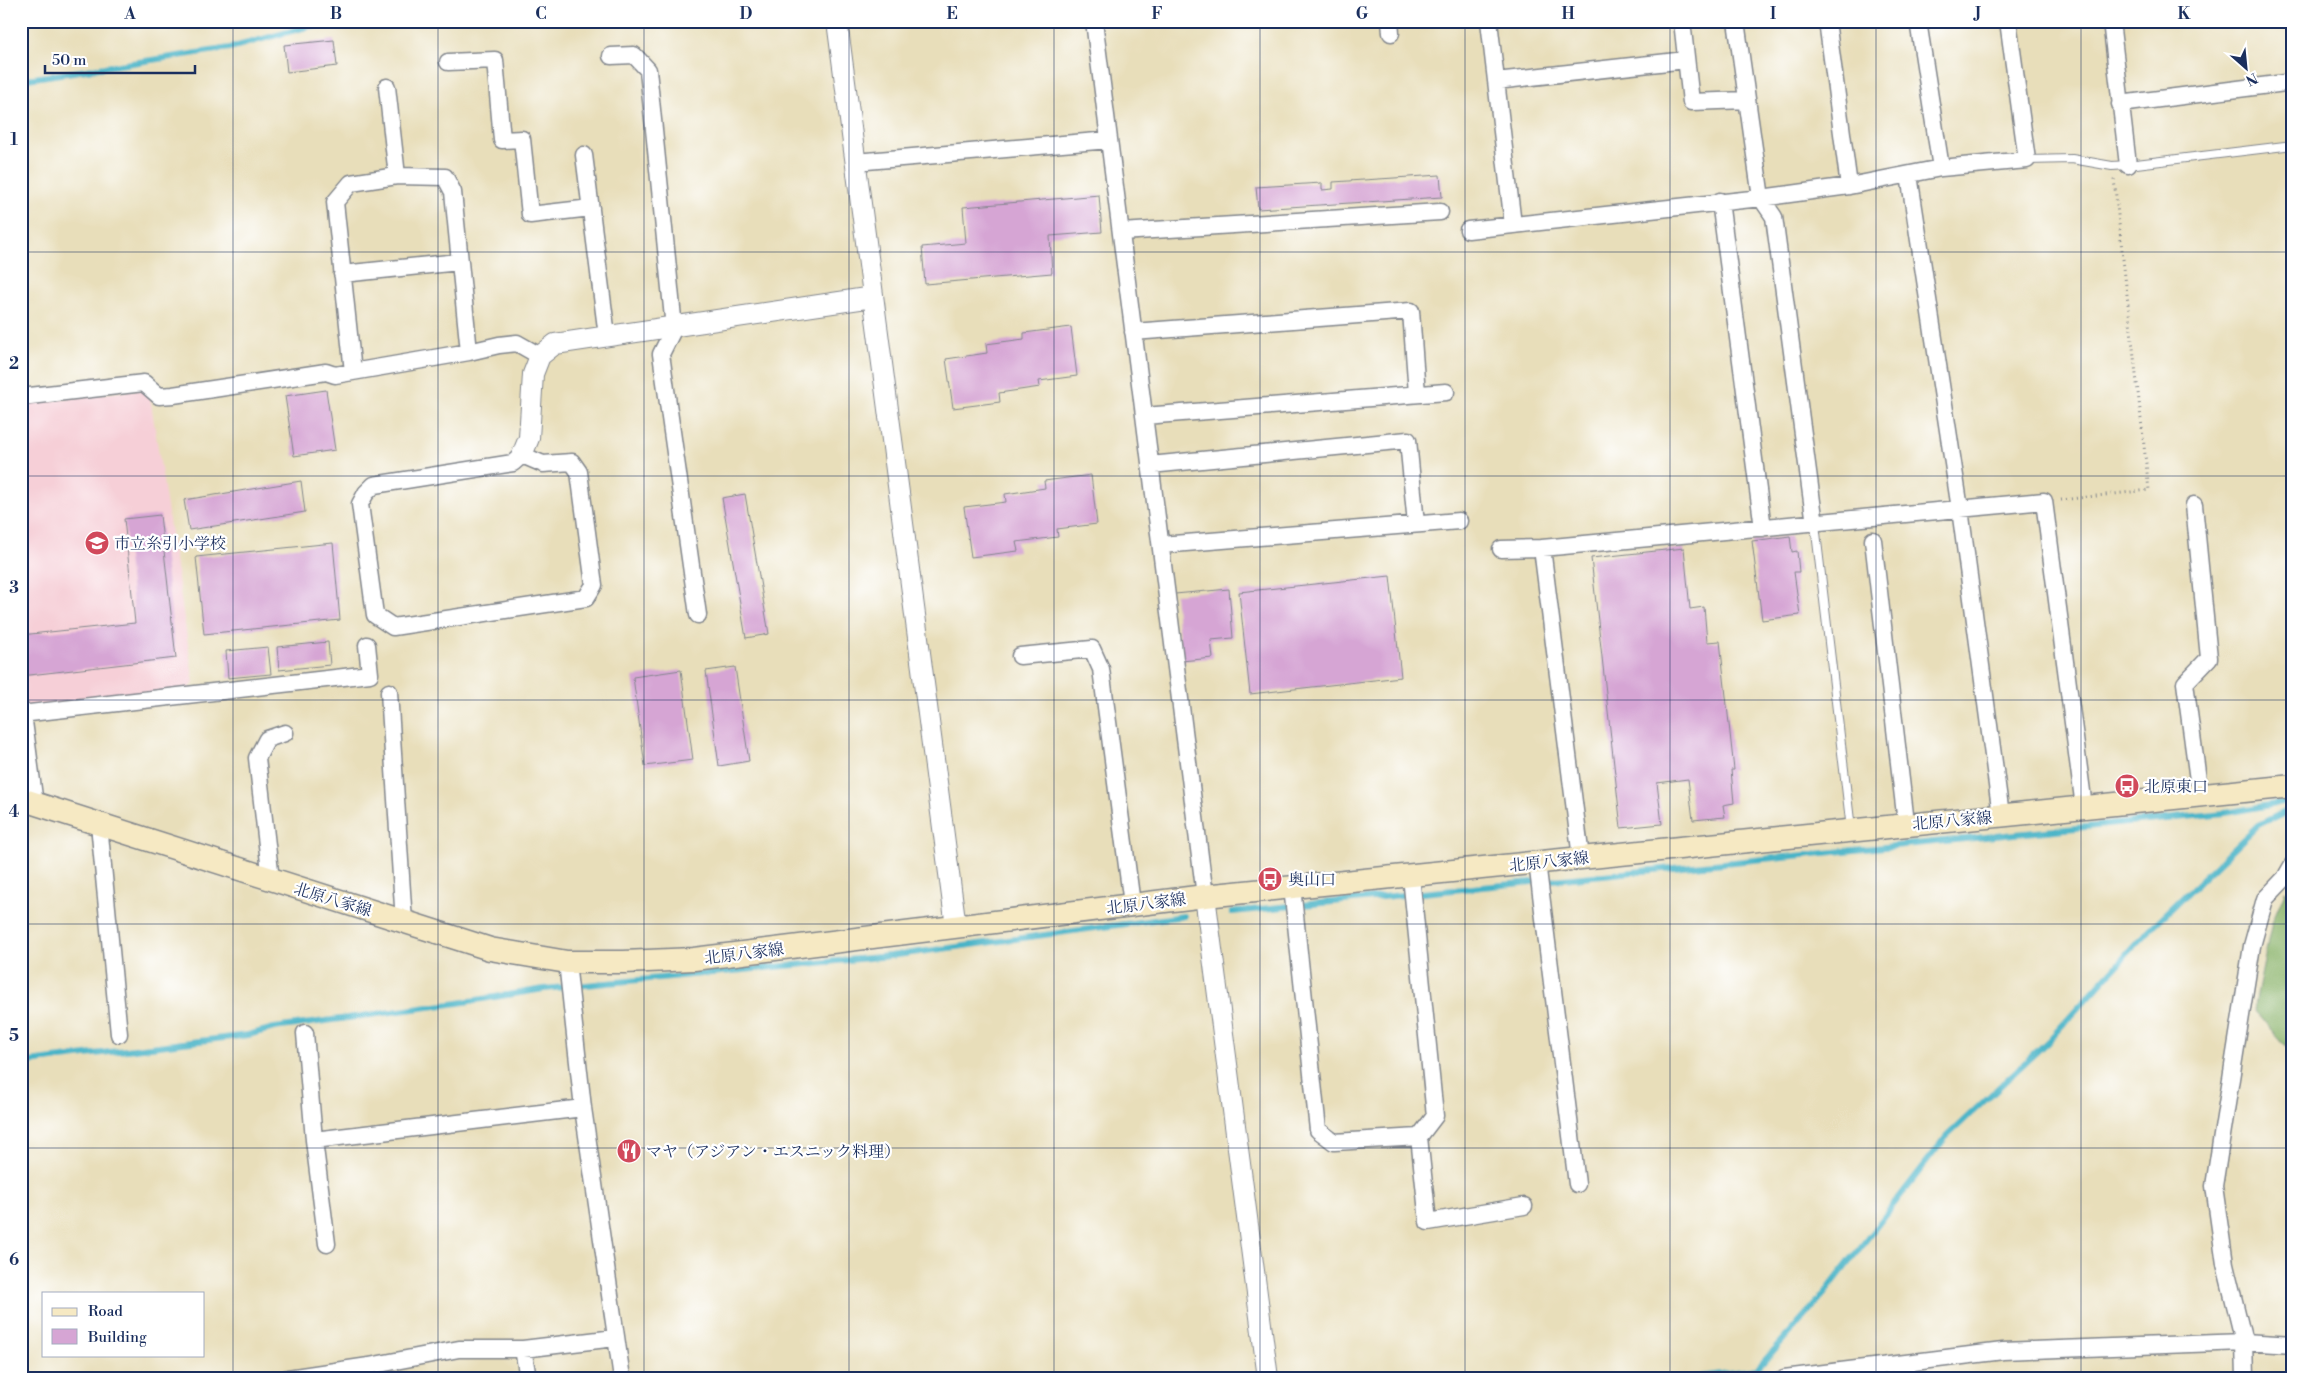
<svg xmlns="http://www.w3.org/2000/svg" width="2314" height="1399" font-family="'Libre Bodoni','Noto Serif JP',serif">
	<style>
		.built { fill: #f6cfd7 }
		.forest { fill: #89b269; stroke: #527064 }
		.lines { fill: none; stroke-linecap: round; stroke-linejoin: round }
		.stream { stroke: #4ab4c7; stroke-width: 6 }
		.building { fill: #d6a5d4 }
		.service-casing { stroke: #82868c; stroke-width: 10 }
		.minor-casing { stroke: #82868c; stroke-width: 19 }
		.tertiary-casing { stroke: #82868c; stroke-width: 22 }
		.secondary-casing { stroke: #82868c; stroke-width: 25 }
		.path { stroke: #82868c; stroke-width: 3; stroke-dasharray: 1 4; stroke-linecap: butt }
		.service { stroke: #fff; stroke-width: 8 }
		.minor { stroke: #fff; stroke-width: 16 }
		.tertiary { stroke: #fff; stroke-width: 20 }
		.secondary { stroke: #f6e9c3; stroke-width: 22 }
		.grid { fill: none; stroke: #1b2f5e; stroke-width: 1; stroke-opacity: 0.55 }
		.labels { text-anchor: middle; stroke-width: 4.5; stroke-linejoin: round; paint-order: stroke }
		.poi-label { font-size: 16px; fill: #1b2f5e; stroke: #fff; text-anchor: start }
		.street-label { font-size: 16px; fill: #1b2f5e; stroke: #fff }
		.neatline { fill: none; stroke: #1b2f5e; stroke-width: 2 }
		.grid-label { font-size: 16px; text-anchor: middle; font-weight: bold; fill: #1b2f5e }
	</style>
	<rect width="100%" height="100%" fill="#fff"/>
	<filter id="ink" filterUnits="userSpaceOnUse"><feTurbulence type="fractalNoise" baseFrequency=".02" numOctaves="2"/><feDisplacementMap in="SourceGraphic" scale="10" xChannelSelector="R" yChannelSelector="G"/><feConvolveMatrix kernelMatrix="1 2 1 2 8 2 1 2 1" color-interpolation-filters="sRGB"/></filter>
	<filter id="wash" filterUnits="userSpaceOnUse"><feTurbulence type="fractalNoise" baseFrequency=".0096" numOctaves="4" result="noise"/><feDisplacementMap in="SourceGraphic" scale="20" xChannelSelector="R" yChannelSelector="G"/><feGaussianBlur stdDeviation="1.12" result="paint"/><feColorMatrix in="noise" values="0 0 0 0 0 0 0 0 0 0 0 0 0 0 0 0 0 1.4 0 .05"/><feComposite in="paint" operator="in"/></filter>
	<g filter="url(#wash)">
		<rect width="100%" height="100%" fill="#e8deba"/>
		<path class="built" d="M144 389 150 396 194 683 187 691 21 710V404Z"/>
		<path class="forest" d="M2285 891 2293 897V1055L2254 1010 2272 922Z"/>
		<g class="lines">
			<path class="stream" d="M21 80 230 48 310 26 422 21
				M1232 912 2156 820 2225 813 2293 801
				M21 1063 248 1035 274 1028 458 1003 544 989 890 956 1184 916
				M1692 1378 1757 1369
				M1749 1378 1825 1293 1946 1137 2048 1041 2147 932 2258 825 2293 808"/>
		</g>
		<g id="blocks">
			<path class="building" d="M334 40 337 66 287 72 284 45Z
				M1440 175 1442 197 1258 209 1256 187 1322 183V190L1333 189V182Z
				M1099 195 1102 232 1050 236 1052 273 925 284 922 247 966 243 963 207Z
				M1071 327 1077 376 1039 381 1040 387 999 393 1000 402 953 408 946 359 987 353 986 344 1024 339V333Z
				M326 390 335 450 294 456 285 396Z
				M1091 475 1097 524 1057 529 1058 537 1016 542 1018 551 971 557 964 507 1006 502 1005 494 1045 488 1044 481Z
				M301 481 305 512 189 530 184 500Z
				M745 494 769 634 746 638 722 498Z
				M160 515 176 658 21 676V635L135 623 124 519Z
				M1790 536 1792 552 1797 551 1799 572H1794L1800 615 1762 620 1752 541Z
				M333 543 340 620 204 634 196 557Z
				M1684 548 1690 609 1704 607 1707 642 1720 641 1734 770H1731L1734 803 1723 805 1725 817 1693 820 1688 779 1657 783 1662 824 1621 828 1591 558Z
				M1390 576 1401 677 1250 694 1239 592Z
				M1229 589 1233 638 1211 640 1213 658 1181 661 1175 594Z
				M328 642 330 665 279 670 277 647Z
				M268 647 271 674 228 678 226 651Z
				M735 667 749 761 719 766 706 671Z
				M681 670 693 760 645 766 633 677Z"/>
		</g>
	</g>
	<g filter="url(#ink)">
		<use href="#blocks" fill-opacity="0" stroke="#82868c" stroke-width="1"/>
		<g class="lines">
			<defs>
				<path id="service" d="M2027 160 2072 159 2112 166 2128 165 2293 145
					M1815 524 1851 829"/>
				<path id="minor" d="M1094 21 1205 896
					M1390 21 1391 33
					M1489 21 1513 225
					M1682 21 1691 102 1747 100
					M1736 21 1761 198 1774 217 1815 524
					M1827 21 1849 186
					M1918 21 1941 168
					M2111 21 2128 165
					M611 56 634 55 648 70 674 328 661 354 698 615
					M448 62 495 60 502 140 522 139 530 215 591 208
					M1496 81 1686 60
					M387 87 397 176
					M2120 104 2293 82
					M584 155 607 336
					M855 162 1109 140
					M1909 175 1960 509 2001 815
					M1720 201 1763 528
					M1468 230 1761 198 1849 186 1941 168 2027 160 2008 21
					M1121 232 1440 212
					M342 274 459 262
					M1133 332 1411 311 1417 394
					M353 372 335 202 351 183 397 176 445 177 453 192 469 352
					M21 397 144 383 159 396 173 395 326 372 335 375 469 352 499 345 517 343 540 356
					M1144 416 1446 392
					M522 455 543 464 572 462 579 472 594 585 586 598 393 627 375 615 360 504 366 493 374 485 513 463Z
					M1150 465 1408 440 1416 524
					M2194 505 2209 658 2185 683 2200 795
					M1873 540 1906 823
					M1161 545 1459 521
					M1542 548 1581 858
					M1501 549 1542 548 2044 501 2084 807
					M1020 656 1092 649 1101 669 1132 904
					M389 692 404 922
					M21 714 370 674 367 645
					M23 714 35 804
					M99 824 119 1034
					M1537 862 1577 1184
					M1411 876 1435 1116 1419 1137 1428 1222 1524 1206
					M271 880 257 758 267 739 285 733
					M1292 887 1318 1130 1334 1142 1419 1137
					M567 962 583 1108 622 1378
					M305 1033 314 1140 327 1244
					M314 1140 583 1108
					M523 1349 528 1378
					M2245 1377 2244 1342 2225 1264 2214 1186 2252 946 2265 899 2285 878 2293 864
					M288 1378 369 1366 459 1349H523L615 1338
					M1784 1378 2003 1351 2244 1342 2293 1345"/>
				<path id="tertiary" d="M837 21 956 927
					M522 455 529 438 533 374 540 356 555 344 873 297
					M1205 896 1268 1378"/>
				<path id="secondary" d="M21 799 490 949 567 962H624L694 959 1205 896 2293 786"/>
			</defs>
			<use href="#service" class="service-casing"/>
			<use href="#minor" class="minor-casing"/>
			<use href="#tertiary" class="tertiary-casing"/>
			<use href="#secondary" class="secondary-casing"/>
			<path class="path" d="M2061 500 2149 490 2114 179"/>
			<use href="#service" class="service"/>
			<use href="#minor" class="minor"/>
			<use href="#tertiary" class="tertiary"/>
			<use href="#secondary" class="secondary"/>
		</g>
	</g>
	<path class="grid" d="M233 21V1378M438 21V1378M644 21V1378M849 21V1378M1054 21V1378M1260 21V1378M1465 21V1378M1670 21V1378M1876 21V1378M2081 21V1378M21 252H2293M21 476H2293M21 700H2293M21 924H2293M21 1148H2293"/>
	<defs>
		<symbol id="school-disc" viewBox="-11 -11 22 22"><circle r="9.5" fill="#d1495b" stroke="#fff"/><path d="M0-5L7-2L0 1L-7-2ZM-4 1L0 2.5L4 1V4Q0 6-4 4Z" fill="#fff"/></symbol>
		<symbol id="bus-disc" viewBox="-11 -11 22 22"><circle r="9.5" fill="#d1495b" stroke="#fff"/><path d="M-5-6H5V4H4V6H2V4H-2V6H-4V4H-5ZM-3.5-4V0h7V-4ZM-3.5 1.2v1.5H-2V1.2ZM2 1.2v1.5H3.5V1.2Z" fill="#fff"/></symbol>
		<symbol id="restaurant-disc" viewBox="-11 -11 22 22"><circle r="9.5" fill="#d1495b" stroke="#fff"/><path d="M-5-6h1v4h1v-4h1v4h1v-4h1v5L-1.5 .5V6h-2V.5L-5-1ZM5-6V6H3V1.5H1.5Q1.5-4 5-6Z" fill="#fff"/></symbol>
	</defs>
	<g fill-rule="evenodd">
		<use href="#school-disc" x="83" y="529" width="28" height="28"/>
		<use href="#bus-disc" x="2113" y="772" width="28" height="28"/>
		<use href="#bus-disc" x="1256" y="865" width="28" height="28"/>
		<use href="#restaurant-disc" x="615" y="1137" width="28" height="28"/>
	</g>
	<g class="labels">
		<g class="poi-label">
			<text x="114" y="549">市立糸引小学校</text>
			<text x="2144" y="792">北原東口</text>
			<text x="1288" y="885">奥山口</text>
			<text x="646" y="1157">マヤ（アジアン・エスニック料理）</text>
		</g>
		<g class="street-label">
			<text transform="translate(1952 820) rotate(-5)" y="6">北原八家線</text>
			<text transform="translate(1549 861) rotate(-6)" y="6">北原八家線</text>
			<text transform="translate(333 899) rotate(17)" y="6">北原八家線</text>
			<text transform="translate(1146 903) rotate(-7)" y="6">北原八家線</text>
			<text transform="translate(744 953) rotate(-7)" y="6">北原八家線</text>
		</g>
	</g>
	<rect width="2314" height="1399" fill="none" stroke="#fff" stroke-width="55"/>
	<rect x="42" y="1292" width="162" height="65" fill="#ffffff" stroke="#a4acbf"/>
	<rect x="52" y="1308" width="25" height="8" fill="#f6e9c3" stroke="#a4acbf"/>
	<text x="88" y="1316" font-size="15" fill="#1b2f5e">Road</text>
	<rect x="52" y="1329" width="25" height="15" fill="#d6a5d4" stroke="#a4acbf"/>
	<text x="88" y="1342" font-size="15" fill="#1b2f5e">Building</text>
	<g transform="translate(2246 68) rotate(153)" stroke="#ffffff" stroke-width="4" paint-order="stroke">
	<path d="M0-4L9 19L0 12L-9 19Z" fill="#1b2f5e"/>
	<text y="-8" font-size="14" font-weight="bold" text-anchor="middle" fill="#1b2f5e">N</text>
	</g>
	<path d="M45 65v8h150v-8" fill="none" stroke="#1b2f5e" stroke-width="2.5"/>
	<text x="52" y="65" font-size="15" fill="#1b2f5e" stroke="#ffffff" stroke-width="4" paint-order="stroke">50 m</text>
	<rect x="28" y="28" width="2258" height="1344" class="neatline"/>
	<g class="grid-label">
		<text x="130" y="19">A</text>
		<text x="336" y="19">B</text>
		<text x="541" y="19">C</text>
		<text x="746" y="19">D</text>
		<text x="952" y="19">E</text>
		<text x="1157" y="19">F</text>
		<text x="1362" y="19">G</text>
		<text x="1568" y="19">H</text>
		<text x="1773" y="19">I</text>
		<text x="1978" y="19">J</text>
		<text x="2184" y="19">K</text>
		<text x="14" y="145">1</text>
		<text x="14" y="369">2</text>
		<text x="14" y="593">3</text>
		<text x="14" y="817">4</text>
		<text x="14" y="1041">5</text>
		<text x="14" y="1265">6</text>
	</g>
</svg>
